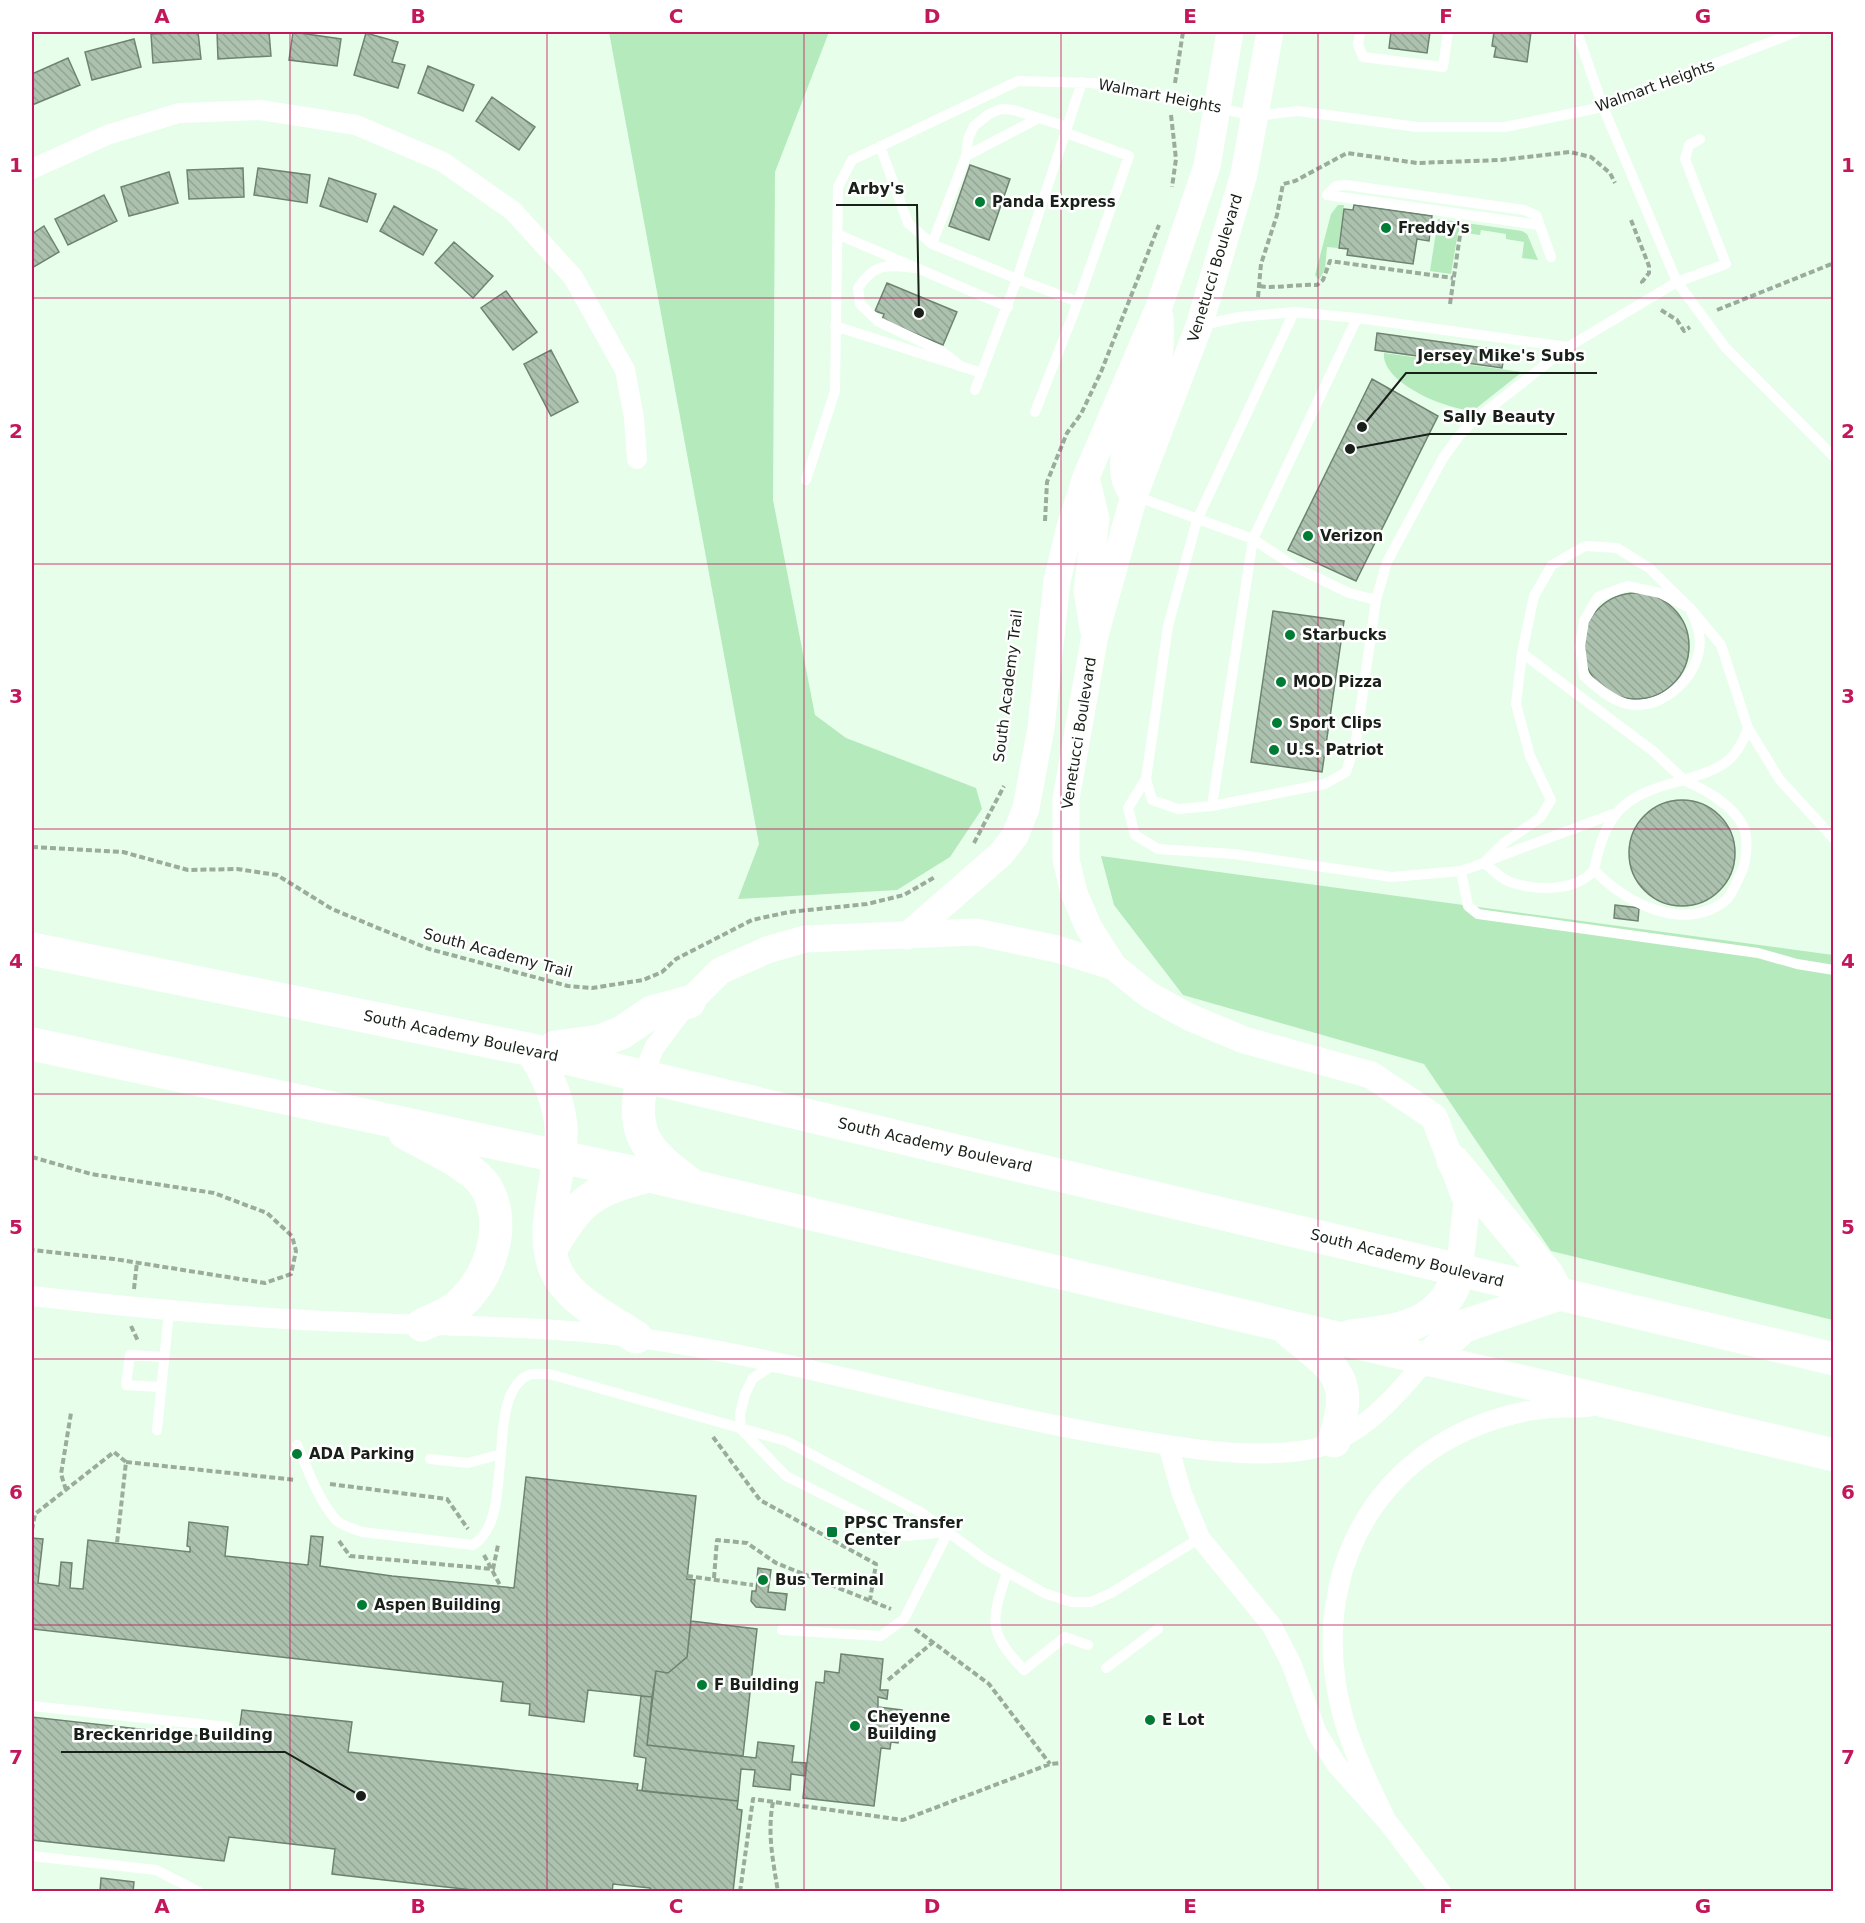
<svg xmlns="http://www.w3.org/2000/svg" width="1865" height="1923" font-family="'DejaVu Sans',sans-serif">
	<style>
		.grass { fill: #b4eabc }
		.building { fill: url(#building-back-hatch); stroke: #6f8371; stroke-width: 1.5 }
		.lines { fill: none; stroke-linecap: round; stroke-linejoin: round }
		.path { stroke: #9bac9d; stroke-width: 4; stroke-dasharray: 6 3; stroke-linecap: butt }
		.lane { stroke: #fff; stroke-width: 10 }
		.street { stroke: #fff; stroke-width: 20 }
		.secondary { stroke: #fff; stroke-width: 27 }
		.highway { stroke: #fff; stroke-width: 33 }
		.grid { fill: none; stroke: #c2185b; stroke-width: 1.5; stroke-opacity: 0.55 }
		.poi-dot { fill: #007c34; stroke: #fff; stroke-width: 2 }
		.labels { text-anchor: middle; stroke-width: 5; stroke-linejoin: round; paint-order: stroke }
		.street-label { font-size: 15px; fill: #182019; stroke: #fff }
		.poi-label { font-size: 15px; font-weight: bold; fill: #182019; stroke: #fff; text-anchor: start }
		.leader { fill: none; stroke: #182019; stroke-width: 2 }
		.callout-dot { fill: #182019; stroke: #fff; stroke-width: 2 }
		.callout-label { font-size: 16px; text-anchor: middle; font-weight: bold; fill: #182019; stroke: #fff; stroke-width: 5; stroke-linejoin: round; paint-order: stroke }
		.neatline { fill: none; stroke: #c2185b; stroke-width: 2 }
		.grid-label { font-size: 20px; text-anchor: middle; font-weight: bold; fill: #c2185b }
	</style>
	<defs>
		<pattern id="building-back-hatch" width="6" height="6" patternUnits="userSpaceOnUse" patternTransform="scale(1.5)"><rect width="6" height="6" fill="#acc2af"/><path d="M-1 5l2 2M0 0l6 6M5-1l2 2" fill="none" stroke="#93a696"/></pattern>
	</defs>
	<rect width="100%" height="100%" fill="#e7feea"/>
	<path class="grass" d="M609 32H829L775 172 773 500 815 715 846 738 976 788 982 809 950 857 897 890 738 899 759 844Z
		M1338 205H1344L1338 248 1327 247 1325 269 1319 280 1315 275 1331 214Z
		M1438 219 1522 231 1527 234 1538 260 1522 258 1524 242 1506 239V234L1481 230 1480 235 1458 232 1451 274 1430 271Z
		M1384 353 1522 372 1474 410C1449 411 1381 383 1384 353Z
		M1101 856 1833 955V1320L1551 1251 1424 1064 1183 995 1114 905Z"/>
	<path class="building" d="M198 32 201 59 153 63 151 34Z
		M217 32H269L271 56 218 59Z
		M293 32 341 39 337 66 289 60Z
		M1391 32H1430L1427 53 1389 48Z
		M1494 32H1531L1527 62 1494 57 1496 47 1492 46Z
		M366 33 398 42 392 62 405 65 398 88 354 75Z
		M134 39 141 67 92 80 85 52Z
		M68 58 80 85 32 105V74Z
		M428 66 474 85 463 111 418 93Z
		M492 97 535 127 519 150 476 121Z
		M970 165 1010 179 989 240 949 226Z
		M243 168 244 197 189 199 187 170Z
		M258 168 310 175 307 203 254 195Z
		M169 172 178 203 129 216 121 187Z
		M329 178 376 194 367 222 320 206Z
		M104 195 117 221 68 245 55 219Z
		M1354 205 1432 216 1429 241 1417 239 1413 264 1347 255 1348 249 1339 248 1344 209 1353 210Z
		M394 206 437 230 423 255 380 231Z
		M44 226 59 252 32 268V234Z
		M454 242 493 276 473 298 435 263Z
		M887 283 957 312 943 345 882 320 884 314 875 311Z
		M506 291 537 332 513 350 481 308Z
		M1377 333 1505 351 1502 368 1375 350Z
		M551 350 578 402 551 416 524 364Z
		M1372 379 1438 416 1356 581 1288 550Z
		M1583 646a53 53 0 1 1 106 0a53 53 0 1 1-106 0Z
		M1273 611 1344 621 1322 772 1251 762Z
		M1629 853a53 53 0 1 1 106 0a53 53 0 1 1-106 0Z
		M1615 905 1639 908 1638 921 1614 918Z
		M526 1477 696 1496 687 1579 695 1580 687 1657 668 1673 656 1671 652 1697 588 1690 584 1722 529 1715 530 1704 501 1701 503 1682 33 1629 32 1636V1538L43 1539 38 1583 59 1586 61 1562 72 1563 70 1588 83 1589 88 1540 190 1552V1547L187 1546 189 1522 228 1527 225 1556 308 1565 311 1536 323 1537 320 1566 392 1576 514 1588Z
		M758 1568 771 1570 768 1592 787 1594 785 1610 756 1607 751 1601 752 1591H756Z
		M691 1621 757 1629 743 1756 647 1745 656 1671 668 1673 687 1657Z
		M841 1654 883 1659 880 1690H888L887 1699 878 1697V1707L902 1710 898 1743 891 1742 890 1749 881 1748 874 1806 803 1798 816 1682 824 1683 825 1671 839 1673Z
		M641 1696 652 1697 647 1745 756 1758 758 1742 794 1746 792 1762 806 1763 805 1776 791 1774 790 1790 753 1786 755 1770 741 1769 738 1801 642 1791 646 1758 634 1756Z
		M242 1710 352 1722 348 1752 638 1784 637 1790 738 1801 737 1809 742 1810 733 1892H652L650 1888 613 1884 612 1892H490L332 1874 335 1849 229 1837 224 1861 32 1840V1717L238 1740Z
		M101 1878 134 1882 133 1892H100Z"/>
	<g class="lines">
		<path class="path" d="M1175 83 1183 32
			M1171 115 1176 159 1172 187
			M1631 220 1649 266V273L1642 282 1644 284
			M1260 286C1269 289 1301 284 1317 285L1323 280 1330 261 1453 278
			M1258 297 1261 264 1277 215 1283 184 1295 181 1347 153 1417 163 1501 160 1570 152 1591 157 1610 173 1615 183
			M1450 304 1460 235
			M1661 310 1677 320 1684 331 1690 327
			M1717 310 1834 263
			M1045 521 1047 482 1067 433 1081 414 1101 372 1159 225
			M974 843 1004 786
			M32 847 123 852 188 870 237 869 277 875 332 909 429 949 568 986 592 988 643 980 662 972 676 959 752 920 789 912 867 904 904 895 935 877
			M32 1157 91 1174 214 1193 267 1213 292 1236 296 1251 291 1274 265 1283 114 1259 32 1250
			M134 1289 137 1262
			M131 1326 138 1341
			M713 1437 760 1500 876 1564 870 1600
			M126 1462 296 1480
			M330 1484 447 1499 468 1529
			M66 1490 61 1474 71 1413
			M32 1530 35 1514 114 1452 126 1462 117 1543
			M339 1541 350 1556 493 1569 498 1545
			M484 1555 501 1587
			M687 1576 753 1585
			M714 1578 717 1540 747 1543 776 1563 891 1609
			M915 1629 989 1684 1050 1764
			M888 1680 932 1643
			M773 1802C767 1833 773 1860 778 1892
			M740 1892 753 1799 903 1820 1050 1764 1060 1763"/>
		<path class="lane" d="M1360 32 1358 45 1363 57 1443 67 1448 32
			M1577 32 1603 107 1677 282 1725 347 1834 457
			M880 146 908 223 932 244 1017 279 1082 82
			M966 156 1037 119
			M1327 195 1336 186 1346 185 1524 210 1536 215 1551 257
			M1327 195 1539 225
			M837 234 1008 307
			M932 244 966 156 968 139 974 126 989 114 1001 109 1014 110 1067 127
			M915 268C888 265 875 262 858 288L860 304 879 322 941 351 962 367
			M1294 312 1357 318 1253 539 1212 806 1178 809 1152 800 1146 779 1168 626 1197 520Z
			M1357 318 1568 347
			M1202 325 1239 317 1294 312
			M835 326 982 373
			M975 390 1017 279 1078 302 1129 156 1066 133
			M1035 412 1078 302
			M806 480 835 391 838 187 852 160 1018 81 1093 83 1256 116 1298 111 1417 127H1505L1603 107 1796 32
			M1135 496 1253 539 1295 567 1349 593 1376 600
			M1627 586 1660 593 1690 608C1693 616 1698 626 1699 634 1706 671 1663 713 1627 704 1611 700 1596 687 1584 676L1580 646 1584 621 1598 597Z
			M1522 653 1653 751 1684 780C1718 769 1735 765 1748 728
			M1146 779 1128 808 1135 835 1158 849 1234 854 1392 877 1461 871 1484 863C1492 869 1501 879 1510 882 1536 891 1576 892 1594 870 1626 903 1683 933 1725 901 1732 896 1737 881 1741 873 1747 862 1749 835 1742 824 1729 802 1705 790 1684 780 1625 795 1606 810 1594 870
			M1212 806 1325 784 1346 772 1356 741 1376 600 1387 562 1443 458 1459 436 1472 422 1568 347 1677 282 1726 264 1685 159 1689 145 1700 139
			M1490 860 1613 814
			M1484 863 1505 842 1540 818 1551 800 1530 756 1516 704 1522 653 1534 596 1552 565 1585 546 1617 548 1649 568 1690 608 1721 645 1748 728 1780 780 1834 839
			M1461 871 1468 906 1478 914 1758 953 1797 964 1834 970
			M775 1364 753 1378 745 1394 740 1414 741 1429 786 1476 906 1536 948 1532
			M160 1387 126 1385 130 1355 164 1357
			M157 1430 169 1312
			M297 1445C308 1469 318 1500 336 1520 342 1526 354 1529 362 1532L473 1545C500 1528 497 1483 501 1454
			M430 1459 468 1463 501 1454C503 1430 503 1386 529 1375 535 1373 543 1374 549 1374L786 1441 922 1513 986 1560 1044 1593 1071 1602H1091L1111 1593 1200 1538
			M1007 1572C991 1621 987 1631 1024 1670L1065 1637 1088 1645
			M782 1630 881 1636 904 1619 948 1532
			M1106 1668 1158 1629
			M32 1706 228 1727
			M32 1856 156 1870 199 1892"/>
		<path class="street" d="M32 169 107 135 179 113 260 110 356 125 443 162 513 211 573 277 625 370 634 418 637 459
			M643 1076 654 1048 687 1004
			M32 1296C137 1308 242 1318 349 1322 452 1327 558 1325 660 1341 812 1364 961 1410 1113 1436 1173 1446 1239 1459 1300 1451 1356 1444 1392 1400 1426 1360
			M1168 1445 1182 1494 1200 1538 1272 1626 1291 1663 1317 1733 1336 1764 1386 1820 1441 1892
			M1386 1820C1365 1776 1343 1733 1336 1684 1315 1547 1396 1433 1534 1410 1551 1407 1570 1408 1588 1407"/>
		<path class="secondary" d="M1270 32 1244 174 1199 326 1134 496 1095 635 1066 799V859L1074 893 1089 928 1114 967 1149 995 1189 1017 1244 1040 1371 1075 1434 1117 1467 1202 1459 1271
			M1086 477 1096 519 1087 590 1093 628
			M1134 496C1131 491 1126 485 1125 479 1116 449 1145 406 1155 377 1161 358 1161 338 1160 317
			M907 936 1001 854 1015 836 1026 808 1041 728 1057 581 1070 527 1086 477 1159 307 1207 166 1230 32
			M689 1002 720 971 767 950 805 939 976 932 1057 949 1114 967"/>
		<path class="highway" d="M32 949 532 1050 1834 1359
			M32 1044 650 1176 1834 1455
			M555 1047 600 1041 621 1033 652 1012 689 1002
			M532 1050C547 1075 558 1097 561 1126 564 1171 535 1233 558 1275 574 1303 610 1320 636 1337
			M643 1076C630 1131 643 1149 688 1182
			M405 1133C428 1146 472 1165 486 1187 508 1226 490 1277 459 1305 450 1314 434 1319 422 1325
			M1453 1161 1547 1274 1558 1294
			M551 1249C580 1199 593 1190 649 1176
			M1289 1331C1335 1369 1356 1377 1334 1441
			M1351 1336C1399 1331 1445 1325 1459 1271
			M1426 1360 1464 1326 1556 1295"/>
	</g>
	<path class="grid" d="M290 32V1892M547 32V1892M804 32V1892M1061 32V1892M1318 32V1892M1575 32V1892M32 298H1834M32 564H1834M32 829H1834M32 1094H1834M32 1359H1834M32 1625H1834"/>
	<g class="poi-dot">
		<circle cx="980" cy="202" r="6"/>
		<circle cx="1386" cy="228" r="6"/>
		<circle cx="1308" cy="536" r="6"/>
		<circle cx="1290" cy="635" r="6"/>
		<circle cx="1281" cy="682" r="6"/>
		<circle cx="1277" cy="723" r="6"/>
		<circle cx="1274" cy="750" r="6"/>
		<circle cx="297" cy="1454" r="6"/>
		<rect x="826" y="1526" width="12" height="12" rx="3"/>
		<circle cx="763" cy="1580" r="6"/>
		<circle cx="362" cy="1605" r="6"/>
		<circle cx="702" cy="1685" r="6"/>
		<circle cx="1150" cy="1720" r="6"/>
		<circle cx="855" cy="1726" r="6"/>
	</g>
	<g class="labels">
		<g class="street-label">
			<text transform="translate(1655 86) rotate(-20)" y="5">Walmart Heights</text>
			<text transform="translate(1160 96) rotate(11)" y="5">Walmart Heights</text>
			<text transform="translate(1215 268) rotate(-73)" y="5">Venetucci Boulevard</text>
			<text transform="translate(1008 686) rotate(-83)" y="5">South Academy Trail</text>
			<text transform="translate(1079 733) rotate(-81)" y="5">Venetucci Boulevard</text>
			<text transform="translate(498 953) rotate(15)" y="5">South Academy Trail</text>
			<text transform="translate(461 1036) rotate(12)" y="5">South Academy Boulevard</text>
			<text transform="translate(935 1145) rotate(13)" y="5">South Academy Boulevard</text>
			<text transform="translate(1407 1258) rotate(14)" y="5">South Academy Boulevard</text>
		</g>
		<g class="poi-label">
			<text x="992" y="207">Panda Express</text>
			<text x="1398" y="233">Freddy's</text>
			<text x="1320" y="541">Verizon</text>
			<text x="1302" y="640">Starbucks</text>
			<text x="1293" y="687">MOD Pizza</text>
			<text x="1289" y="728">Sport Clips</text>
			<text x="1286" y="755">U.S. Patriot</text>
			<text x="309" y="1459">ADA Parking</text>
			<text x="844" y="1528">PPSC Transfer<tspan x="844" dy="17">Center</tspan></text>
			<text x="775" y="1585">Bus Terminal</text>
			<text x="374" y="1610">Aspen Building</text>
			<text x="714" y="1690">F Building</text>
			<text x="867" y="1722">Cheyenne<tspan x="867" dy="17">Building</tspan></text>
			<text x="1162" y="1725">E Lot</text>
		</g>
	</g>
	<path class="leader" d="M919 313L917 205H836M1362 427L1406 373H1597M1350 449L1430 434H1567M361 1796L285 1752H61"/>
	<g class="callout-dot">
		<circle cx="919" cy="313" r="6"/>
		<circle cx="1362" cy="427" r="6"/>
		<circle cx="1350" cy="449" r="6"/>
		<circle cx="361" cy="1796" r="6"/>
	</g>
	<g class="callout-label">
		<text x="876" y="194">Arby's</text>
		<text x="1501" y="361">Jersey Mike's Subs</text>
		<text x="1499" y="422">Sally Beauty</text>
		<text x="173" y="1740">Breckenridge Building</text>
	</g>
	<rect width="1865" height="1923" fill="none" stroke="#ffffff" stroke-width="66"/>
	<rect x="33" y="33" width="1799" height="1857" class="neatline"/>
	<g class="grid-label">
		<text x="162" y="23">A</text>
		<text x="418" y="23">B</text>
		<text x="676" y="23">C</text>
		<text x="932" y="23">D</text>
		<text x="1190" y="23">E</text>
		<text x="1446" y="23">F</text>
		<text x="1703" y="23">G</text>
		<text x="16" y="172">1</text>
		<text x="1848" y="172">1</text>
		<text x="16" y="438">2</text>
		<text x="1848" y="438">2</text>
		<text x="16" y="703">3</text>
		<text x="1848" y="703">3</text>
		<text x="16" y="968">4</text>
		<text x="1848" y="968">4</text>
		<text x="16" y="1234">5</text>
		<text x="1848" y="1234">5</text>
		<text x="16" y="1499">6</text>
		<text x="1848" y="1499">6</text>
		<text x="16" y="1764">7</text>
		<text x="1848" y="1764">7</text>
		<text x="162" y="1913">A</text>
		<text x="418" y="1913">B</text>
		<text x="676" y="1913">C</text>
		<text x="932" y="1913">D</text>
		<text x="1190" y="1913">E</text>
		<text x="1446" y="1913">F</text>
		<text x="1703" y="1913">G</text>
	</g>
</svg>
